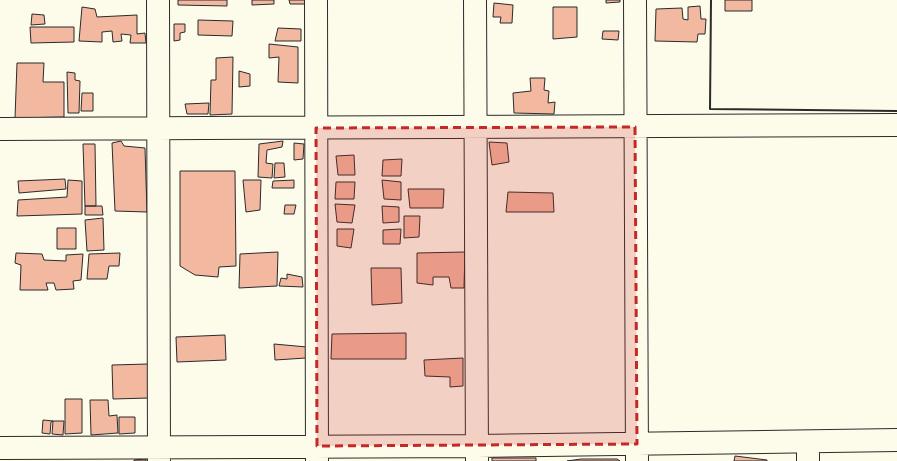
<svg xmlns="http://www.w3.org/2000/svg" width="897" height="461" font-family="'Source Serif 4',serif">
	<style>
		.building { fill: #f2b8a0; stroke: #2b2b2b }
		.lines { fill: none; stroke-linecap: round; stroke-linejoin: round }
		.minor-casing { stroke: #2b2b2b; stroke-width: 24 }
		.minor { stroke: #fdfbea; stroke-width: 22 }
		.wall { stroke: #2b2b2b; stroke-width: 2 }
		.marked { fill: #c62828; fill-opacity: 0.2; stroke: #c62828; stroke-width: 3; stroke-dasharray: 8 5; stroke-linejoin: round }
	</style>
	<rect width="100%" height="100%" fill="#fdfbea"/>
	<path class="building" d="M178 0H227V6L178 5Z
		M252 0H274V4L252 5Z
		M289 0H306L307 4H290Z
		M606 0H620V2L606 3Z
		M725 0H752V11H725Z
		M494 3 513 5 512 23H500L501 17H493Z
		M700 6 701 19H706L705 34H698L697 42 655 41 656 9 682 8 683 19 688 20V7Z
		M82 7 95 9 97 17 137 15V34L145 33 146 43H130L131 35 121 34 122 41 113 42 112 31 102 32V42L79 41Z
		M553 7H577V37L553 39Z
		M32 14 44 15 45 24 31 25Z
		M198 20 233 21 232 36 198 35Z
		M174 24H185V32L180 33V40L174 41Z
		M30 27H74V42L31 43Z
		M278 28 301 29V41H275Z
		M603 31H619L618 40 602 39Z
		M269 44 298 47V83L278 82 279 57 269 58Z
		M233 57 232 114 210 115 211 80H216V58Z
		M17 63H44L43 82H64V117L15 118Z
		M239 71 250 74V86L239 87Z
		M67 72 75 73V80L80 81 79 113H68Z
		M530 78H545L544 90 549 91 548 103 555 102 554 114 514 113 513 93 531 91Z
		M82 93H93V111H81Z
		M209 103 208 114H187L185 104Z
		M121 141 124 146 145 148 147 212 115 211 112 143Z
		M283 141 282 147 267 150 266 163 273 164 272 178 258 177 259 144Z
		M489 142 507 143 509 162 492 165Z
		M294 143 304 144 303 159 294 160Z
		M83 144H95L96 206H85Z
		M354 155 355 175H338L336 156Z
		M402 159 401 176H382L383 160Z
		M275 163H284L285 177 274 178Z
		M180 171H235L236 266 219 267 218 277 195 275 180 266Z
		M65 179 66 189 19 193 18 181Z
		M68 180 82 181V214L17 216 18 200 67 197Z
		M243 180H261L260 210 246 212Z
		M294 180V188H272L273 181Z
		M382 180 401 182V200L384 199Z
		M336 182H355L354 199H335Z
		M408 189H444L443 208H410Z
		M508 192 553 193 554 212H506Z
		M335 204 355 205 352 223 337 222Z
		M285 205H296L294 214H284Z
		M85 206H102L103 215H85Z
		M382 206 399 207V222L383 223Z
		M404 216H420L419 237 404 238Z
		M103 218 104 250 87 251 85 220Z
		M57 228H76V249H57Z
		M337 229H354L351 248 337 246Z
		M401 229 400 244H383V230Z
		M278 252 277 286 239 288 240 254Z
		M465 252 464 288H451L449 277H433V285L417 283V253Z
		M16 253 42 254 44 260 66 261V255L83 254 81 280 73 281 74 289 56 290 54 283H46L48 290H20L21 265 15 263Z
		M120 253 119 266H109L107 279H87L89 254Z
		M371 268H401L402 303 372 305Z
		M287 274 302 277 303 287 279 286 281 278 287 279Z
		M406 333V359H331L332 334Z
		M225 335 226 360 177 362 176 337Z
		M274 344 307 347 306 358 275 360Z
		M463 358V386L450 387V377L425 376 424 360Z
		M148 364 149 398 113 399 112 365Z
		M65 399H82V433L65 434Z
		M90 400H108L109 416 117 415 118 433 91 435Z
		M119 417H135V433L119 434Z
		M43 420 53 421 51 422 50 434 42 433Z
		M53 421H64L63 435 52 434Z
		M735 456 767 460V461H734Z
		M492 458H536V461H492Z
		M146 459V461H134V460Z
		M581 459H617L620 461H567Z"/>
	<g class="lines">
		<defs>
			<path id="minor" d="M158 0 159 461
				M316 0 317 461
				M475 0 477 460
				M635 0 637 461
				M0 129 897 125
				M0 448 477 446 897 440
				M808 461V442"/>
		</defs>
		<use href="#minor" class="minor-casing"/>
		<use href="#minor" class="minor"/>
		<path class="wall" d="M711 0 710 109 897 111"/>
	</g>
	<path class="marked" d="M635 127 637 444 317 446 316 128Z"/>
</svg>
